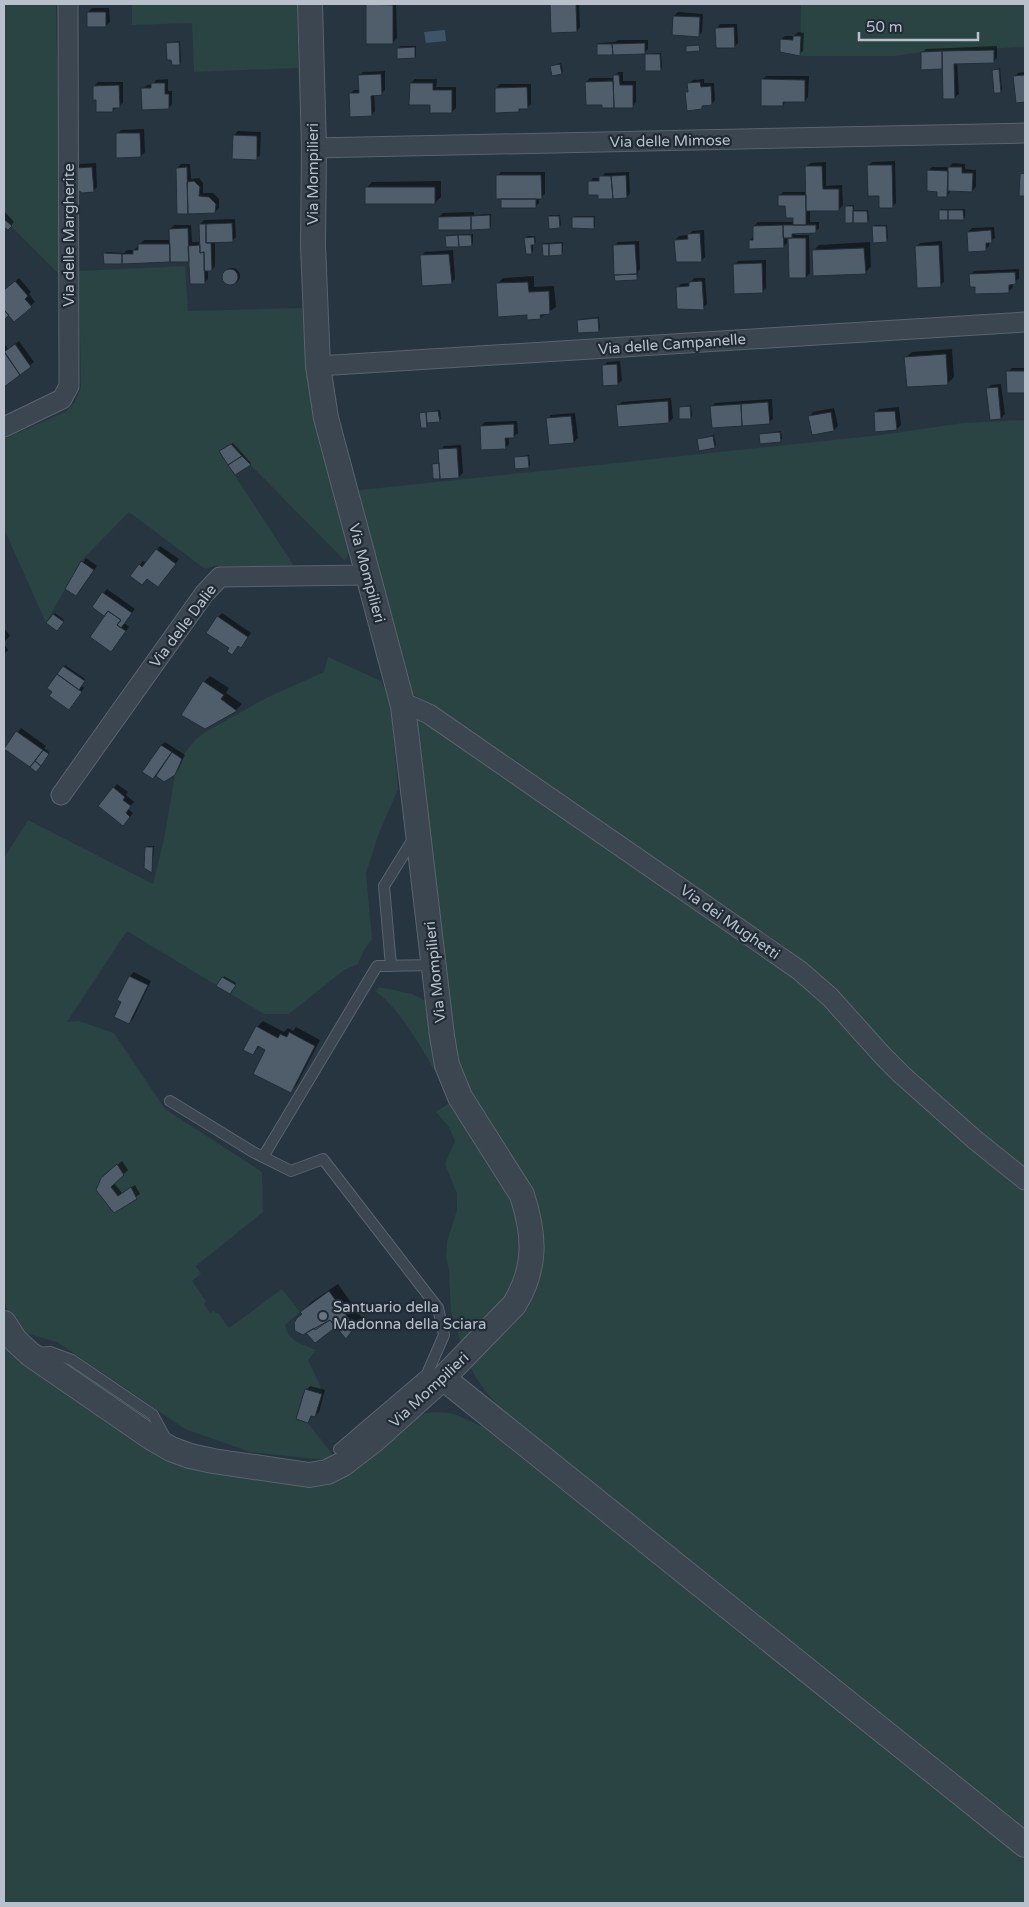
<svg xmlns="http://www.w3.org/2000/svg" width="1029" height="1907" font-family="'Varela Round',sans-serif">
	<style>
		.green { fill: #2a4343 }
		.water { fill: #3e5469 }
		.shadow { fill: #0007 }
		.building { fill: #505e6b; stroke: #222d38 }
		.lines { fill: none; stroke-linecap: round; stroke-linejoin: round }
		.service-casing { stroke: #59646e; stroke-width: 12 }
		.minor-casing { stroke: #59646e; stroke-width: 21 }
		.tertiary-casing { stroke: #59646e; stroke-width: 26 }
		.service { stroke: #3b4650; stroke-width: 10 }
		.minor { stroke: #3b4650; stroke-width: 19 }
		.tertiary { stroke: #3b4650; stroke-width: 24 }
		.worship-dot { fill: #6b7280; stroke: #202b36; stroke-width: 2 }
		.labels { text-anchor: middle; stroke-width: 4.5; stroke-linejoin: round; paint-order: stroke }
		.street-label { font-size: 15px; fill: #b8c1cb; stroke: #202b36 }
		.poi-label { font-size: 15px; fill: #b8c1cb; stroke: #202b36; text-anchor: start }
	</style>
	<rect width="100%" height="100%" fill="#273541"/>
	<path class="green" d="M4 4H56L61 276 4 219Z
		M132 4H297L298 68 194 72 192 23 132 25Z
		M801 4H1025V47L921 52 896 56H800Z
		M185 266 188 311 303 308 307 374 350 551 345 561 230 444 219 451 294 566H215L205 569 129 512 81 561 46 623 4 529V439L67 411 76 400 81 387 79 271Z
		M1025 420V1170L896 1061 837 993 795 954 403 687 351 491 881 435 963 423Z
		M328 657 381 681 391 705 398 789 378 836 366 873 372 939 364 950 358 964 344 970 289 1014H264L127 931 67 1022 79 1021 114 1033 165 1109 262 1172 263 1212 196 1266 201 1274 192 1281 206 1301 204 1304 210 1313 213 1311 219 1314 229 1328 282 1289 300 1312 285 1325C288 1341 302 1344 316 1350L308 1360 320 1385 322 1394 305 1389 296 1419 308 1423 336 1459H315L250 1452 185 1429 57 1342 29 1334 18 1329 13 1323 4 1302V858L28 820 153 884 164 839 175 775 184 754 195 740 207 731 268 697 324 672Z
		M415 718 427 720 797 978 912 1091 1025 1189V1830L517 1424C498 1406 480 1389 469 1364L541 1253 462 1085 449 1030 439 901Z
		M379 987 412 994 430 1003 446 1091C430 1063 402 1009 375 991Z
		M452 1101 511 1196 524 1240 514 1294 463 1348 451 1313 449 1270 446 1257 447 1242 457 1210V1194L445 1164 455 1141 449 1127 436 1112Z
		M4 1337 147 1443 299 1480 426 1413C449 1409 463 1417 483 1427L1025 1860V1903H4Z"/>
	<path class="water" d="M445 30 446 41 426 43 424 32Z"/>
	<path class="shadow" d="M367 4H396L397 38 393 42 368 43Z
		M551 4H579L580 27 577 31 553 32Z
		M92 8H109L110 22 106 26 88 12Z
		M678 12 703 14 702 32 698 36 674 16Z
		M720 24H737L738 43 734 47 717 28Z
		M798 32 804 33 803 51 799 54 781 40 785 36H794Z
		M618 40H648V49L644 53 598 44 600 43 615 42Z
		M180 41 181 62 180 64 168 43Z
		M400 46H416V55L415 57 399 48Z
		M997 46V57L994 61 957 62 959 94 955 97 943 68 922 69V53L926 49Z
		M661 53 662 68 660 70H647L646 54Z
		M561 63 563 71 561 73 551 66Z
		M1000 68 1002 90 1000 92 993 70Z
		M385 71V90L381 94H374L375 111 371 115 350 94 354 90H360L359 76 363 72Z
		M618 72H623V81H636V102L633 106 603 107V104L586 82 590 78H615Z
		M1025 72V101L1017 102 1014 77 1018 73Z
		M766 76H809L808 97 805 101H786L783 105 762 80Z
		M168 79V91H172V104L169 108 143 89 147 85H152L156 80Z
		M415 79H437L436 87H456V108L452 112 432 104 411 83Z
		M704 79V83H714L715 100 712 104H706L701 108 687 93 689 90V84L693 80Z
		M98 82H123V103L113 110 97 99 94 86Z
		M500 84H531V104L527 108H521L518 111 496 88Z
		M144 129 145 152 141 156 117 134 121 130Z
		M238 131 261 132 260 155 256 159 234 135Z
		M895 161 896 203 892 207 880 194 868 166 872 162Z
		M826 162V186L842 185 843 205 839 209 810 210V222H819V228L815 232H795V235H809L810 273 806 277 790 237H787V243L783 247 750 240 754 236V226L758 222H794V217L779 196 783 192H807V166L811 163Z
		M96 163 97 187 94 190 76 168 80 164Z
		M953 163 965 164V169L976 170V187L972 191 951 190 947 196 928 171 932 167H949Z
		M181 164H190L191 179 199 178 203 183V193H213L219 199V208L215 212 178 213 177 168Z
		M501 172H545V194L539 198V203L535 207 497 176Z
		M629 172 630 193 627 197 599 194 590 182 593 178H601L605 173Z
		M441 181V197L435 203 366 188 372 182Z
		M848 205H854V210H868L869 220 867 222 846 206Z
		M941 209H965V217L963 219 940 210Z
		M4 211 14 222 8 229 5 226 4 227Z
		M474 212V215L491 214V226L490 228 439 217 443 213Z
		M550 215H560L561 225 559 227 549 217Z
		M575 216H595V226L593 227 573 218Z
		M235 219 236 237 232 241 215 242V266L212 270H208V279L204 283 190 260 105 254 106 252 124 253 127 250H134L144 240H171L170 229 174 225H191L192 242H201L200 224 204 220Z
		M875 225H887L888 239 886 241 873 227Z
		M994 227 995 238 989 242V246L985 250 968 232 972 228Z
		M704 230 705 257 701 261 675 240 679 236 689 235 692 231Z
		M473 234V243L472 245 447 236 448 235Z
		M527 236H535L536 242 533 244V251L532 252 527 253 526 238Z
		M639 241 640 269 638 272 637 278 614 246 618 242Z
		M942 241 944 282 940 285 916 247 920 243Z
		M563 242V252L561 254 544 244 545 243Z
		M870 242 871 266 865 273 813 251 819 245Z
		M453 250 455 279 451 283 421 256 425 252Z
		M766 260V288L762 292 734 265 738 261Z
		M224 276a8 8 0 1 1 16 0a8 8 0 1 1-16 0Z
		M1019 269V279L1012 283 1013 287 1009 291 976 286 971 274 974 271Z
		M534 276V287L554 286 556 307 540 318 528 314 497 284 503 278Z
		M19 278 31 292 29 294 35 302 14 320 9 314 4 318V291Z
		M694 278H705L707 304 703 308 677 288 681 284 690 283Z
		M599 317 600 329 598 331 579 320 580 319Z
		M19 341 34 362 4 385V343L8 349Z
		M952 349 954 377 948 383 905 358 912 352Z
		M620 361 622 380 618 384 603 366 607 362Z
		M1012 368H1025V391L1008 392V372Z
		M1001 384 1005 414 1001 418 991 419 987 389 991 385Z
		M671 398 673 418 669 422 618 405 622 402Z
		M772 399 773 419 769 422 711 407 715 403Z
		M691 405 692 416 690 418 680 407Z
		M899 407 901 425 897 429 875 413 879 409Z
		M834 408 838 426 834 430 810 416 813 412Z
		M440 410 441 419 428 422 427 426 420 413Z
		M575 413 578 438 574 442 548 419 551 415Z
		M517 421 518 433 514 436 509 437V444L505 448 481 426 485 422Z
		M781 431 782 439 780 440 760 434Z
		M714 435 716 445 714 446 698 439Z
		M233 443 251 463 250 464 222 450Z
		M461 445 463 473 459 477 433 464 440 462V450L444 446Z
		M529 455 530 465 529 466 515 458Z
		M160 546 179 559 162 582 131 576 143 561 146 563Z
		M86 558 97 566 80 591 67 588Z
		M107 589 135 609 124 623 129 627 111 650 106 616 93 607Z
		M55 613 64 620 59 628 54 615Z
		M222 613 251 633 244 643 241 646 239 645 232 654 218 617Z
		M4 628 10 636 4 642Z
		M4 644 8 650 4 654Z
		M65 665 85 679 81 685 84 688 72 705 64 667Z
		M210 676 229 688 226 693 242 704 236 710 205 728 204 682Z
		M21 728 46 746 44 748 49 752 36 770 6 748Z
		M165 742 185 755 178 770 164 780 156 775 153 778 161 745Z
		M117 784 128 792 126 795 134 802 128 809 133 813 127 821 114 788Z
		M148 846H154L152 871 145 868 146 847Z
		M134 972 151 981 133 1019 129 1023 122 1001 119 1000 130 976Z
		M224 976 236 983 231 991 223 978Z
		M263 1021 284 1032 288 1028 293 1031 296 1027 320 1040 296 1086 290 1092 267 1050 260 1046 253 1054 257 1027Z
		M122 1161 128 1170 114 1183 122 1193 135 1185 140 1194 114 1211 107 1174Z
		M338 1284 362 1318 346 1337 337 1325 308 1333 314 1327 298 1318 310 1303Z
		M310 1386 325 1390 319 1412 315 1416 313 1415 308 1421 306 1390Z"/>
	<path class="building" d="M366 4 393 5V44H366Z
		M550 4H576L577 32 551 33Z
		M87 12H106V27H87Z
		M673 16 700 17 699 37 672 35Z
		M734 27 735 48H716L715 28Z
		M793 36H801L800 56 780 52V39L793 40Z
		M179 42 180 65H172L171 60H167L166 43Z
		M645 43V54L613 55 612 44Z
		M597 44H612L613 55H597Z
		M699 45 700 51 686 52V46Z
		M415 47V58L397 59V48Z
		M994 50V63L954 64 955 99H943L942 51Z
		M942 51V69L921 70V52Z
		M645 54H660L661 71H645Z
		M560 64 562 74 552 76 550 66Z
		M999 69 1001 93H994L992 70Z
		M381 74 382 95 371 96 372 116 350 117 349 93H359L358 75Z
		M613 75H619L620 85H633V108H614Z
		M1025 75V102L1016 103 1013 76Z
		M761 79 805 80V102H783V106H761Z
		M613 81 614 108H602V105H586L585 82Z
		M700 82 701 87 711 86 712 105 702 106V109L687 111 685 92H688L687 83Z
		M151 83H165V94H169V109L142 110 141 88H151Z
		M410 83H433V90H452V113H430V105H409Z
		M119 85 120 108H113V112H96V100H93V86Z
		M527 87 528 109H519V112L495 113V88Z
		M116 133H140L141 157 116 158Z
		M233 135 257 136V160L232 159Z
		M867 165H892L893 208H879V196H868Z
		M805 166H822L823 189H839V211H806Z
		M92 167 94 192 82 193 75 188V168Z
		M187 167 188 214H177L176 168Z
		M948 167H962V173H973L972 192 948 191Z
		M927 170 948 171 947 197H937V192L927 191Z
		M1025 173V196H1019L1020 174Z
		M496 175H541L542 199H496Z
		M626 175 627 198 613 199 611 176Z
		M599 176H611L613 199H598V195H588V181H599Z
		M194 181 200 187 199 196 209 197 216 204 215 213 188 214 187 182Z
		M365 187H435V204H365Z
		M778 195H806V225H793V218H786L785 206H778Z
		M501 199H536V208H501Z
		M845 206H853V223H845Z
		M939 210H948V220H939Z
		M948 210H963L964 220H948Z
		M853 211H867L868 223H853Z
		M490 215V229L471 230V216Z
		M471 216V230H438V217Z
		M548 216H559L560 228 549 229Z
		M572 217H594V229L572 228Z
		M4 219 12 226 8 230 5 228 4 229Z
		M232 223 233 242 206 243V224Z
		M199 224H206V243H211L212 271H204V252L200 253Z
		M783 225 784 248 749 249V240H753V226Z
		M783 225H816V233L792 234V238H783Z
		M872 226H886L887 242 873 243Z
		M188 228 189 262H170L169 229Z
		M991 230 992 243H986V251L968 252 967 232Z
		M700 233 702 262H676L674 240 688 239 687 234Z
		M458 235 459 247H446L445 236Z
		M458 235H471L472 246 459 247Z
		M534 237 535 245H531L532 254H526L524 238Z
		M788 238H806V278H789Z
		M562 243V255L549 256V244Z
		M138 244H170V262L122 264V254H133V250H138Z
		M542 244H549V256H543Z
		M635 244 637 274 614 275 613 245Z
		M200 245V253L204 252 205 284H190L188 246Z
		M939 245 941 287 917 288 915 246Z
		M864 248 866 274 813 276 812 250Z
		M103 253 122 254V264H104Z
		M449 254 452 284 422 286 420 255Z
		M762 263 763 293 734 294 733 264Z
		M222 277a8 8 0 1 1 16 0a8 8 0 1 1-16 0Z
		M1015 272 1016 284 1009 285V293L975 294V287H970L969 274Z
		M637 274V280L615 281 614 275Z
		M15 281 28 296 25 299 32 307 14 322 4 310V290Z
		M702 281 704 310 677 309 676 287 689 286V282Z
		M528 282 529 292 549 291 550 314 540 315 541 319 527 320V315L498 317 496 283Z
		M4 310 9 315 4 320Z
		M598 318 599 332 578 333 577 320Z
		M15 344 31 367 20 375 4 352Z
		M4 351 20 375 4 387Z
		M946 354 948 385 907 387 904 357Z
		M617 364 618 385 603 386 602 365Z
		M1006 371H1025V393H1007Z
		M998 387 1001 419 990 420 986 388Z
		M668 401 669 423 618 427 616 405Z
		M768 402 770 424 742 426 741 404Z
		M741 404 742 426 712 428 710 406Z
		M690 406 691 419H679V407Z
		M438 411 440 422 427 423 426 412Z
		M895 411 897 430 875 432 874 412Z
		M426 412 427 428H421L419 413Z
		M831 412 834 431 812 435 808 416Z
		M571 416 574 443 549 445 546 418Z
		M514 424V438H505L506 449 481 450 480 426Z
		M780 432 781 442 760 444 759 434Z
		M713 436 715 448 699 451 697 439Z
		M231 444 242 456 228 465 219 451Z
		M457 448 459 478 440 479 438 449Z
		M242 456 251 465 235 475 228 465Z
		M528 456 529 468 515 469 514 457Z
		M439 463 440 479H433L432 464Z
		M156 549 176 564 158 587 147 579 142 585 130 576 139 564 142 567Z
		M81 561 94 570 76 596 65 589Z
		M102 592 132 613 121 628 117 625 121 620 108 611 104 616 92 607Z
		M108 611 121 620 117 625 126 631 111 652 90 637Z
		M53 614 64 622 57 631 46 623Z
		M217 616 248 637 241 648 238 646 232 655 227 651 229 648 206 633Z
		M63 666 85 681 79 690 57 674Z
		M57 674 82 692 69 710 49 696 52 692 47 688Z
		M203 681 224 695 221 699 237 711 205 729 181 715Z
		M16 731 43 750 30 767 4 749Z
		M161 745 172 752 153 779 142 772Z
		M43 750 49 754 41 766 35 761Z
		M172 752 182 759 175 775 164 782 156 776Z
		M35 761 41 766 36 772 30 767Z
		M113 787 125 797 123 800 131 806 126 813 130 817 123 826 98 806Z
		M145 847H153L152 873 144 868Z
		M129 976 148 985 129 1024 114 1017 121 1002 117 1000Z
		M222 977 236 985 230 994 216 986Z
		M256 1026 278 1038 280 1034 287 1037 289 1032 315 1046 291 1093 253 1074 265 1050 258 1046 253 1055 243 1050Z
		M117 1164 124 1175 111 1187 118 1196 131 1187 137 1199 114 1213 96 1190 101 1178Z
		M329 1291 355 1327 346 1339 330 1320 315 1330 314 1328 303 1335 295 1331 294 1323 297 1318 302 1314 300 1312Z
		M330 1320 336 1327 315 1343 306 1333Z
		M305 1389 322 1394 315 1417 311 1416 308 1423 296 1419Z"/>
	<g class="lines">
		<defs>
			<path id="service" d="M391 966 384 886 415 836
				M170 1101 253 1152 291 1171 323 1159 438 1308 444 1335 427 1374 339 1449
				M263 1157 377 966 434 965
				M35 1353 50 1352 72 1360 153 1415 167 1441"/>
			<path id="minor" d="M314 148 1025 133
				M318 366 1025 322
				M4 427 62 399 69 386 68 4
				M403 706H411L429 714 799 970 830 997 883 1056 902 1075 974 1139 1025 1180
				M61 795 204 594 220 577 368 575"/>
			<path id="tertiary" d="M4 1323 15 1340 30 1354 152 1438 171 1449 190 1456 213 1461 309 1475 327 1472 343 1464 374 1440 443 1378 514 1305C537 1268 535 1235 522 1195L460 1097 447 1065 442 1036 403 706 326 418 318 366 313 246 314 148 310 4
				M443 1378 1025 1845"/>
		</defs>
		<use href="#service" class="service-casing"/>
		<use href="#minor" class="minor-casing"/>
		<use href="#tertiary" class="tertiary-casing"/>
		<use href="#service" class="service"/>
		<use href="#minor" class="minor"/>
		<use href="#tertiary" class="tertiary"/>
	</g>
	<circle class="worship-dot" cx="323" cy="1316" r="5"/>
	<g class="labels">
		<g class="street-label">
			<text transform="translate(670 141) rotate(-1)" y="5">Via delle Mimose</text>
			<text transform="translate(313 174) rotate(-90)" y="5">Via Mompilieri</text>
			<text transform="translate(69 235) rotate(-90)" y="5">Via delle Margherite</text>
			<text transform="translate(672 344) rotate(-4)" y="5">Via delle Campanelle</text>
			<text transform="translate(367 573) rotate(75)" y="5">Via Mompilieri</text>
			<text transform="translate(183 626) rotate(-53)" y="5">Via delle Dalie</text>
			<text transform="translate(730 922) rotate(35)" y="5">Via dei Mughetti</text>
			<text transform="translate(435 972) rotate(-96)" y="5">Via Mompilieri</text>
			<text transform="translate(429 1390) rotate(-43)" y="5">Via Mompilieri</text>
		</g>
		<g class="poi-label">
			<text x="333" y="1312">Santuario della<tspan x="333" dy="17">Madonna della Sciara</tspan></text>
		</g>
	</g>
	<rect width="1029" height="1907" fill="none" stroke="#b8c1cb" stroke-width="10"/>
	<path d="M859 32v8h119v-8" fill="none" stroke="#b8c1cb" stroke-width="2.5"/>
	<text x="866" y="32" font-size="15" fill="#b8c1cb" stroke="#202b36" stroke-width="4" paint-order="stroke">50 m</text>
</svg>
